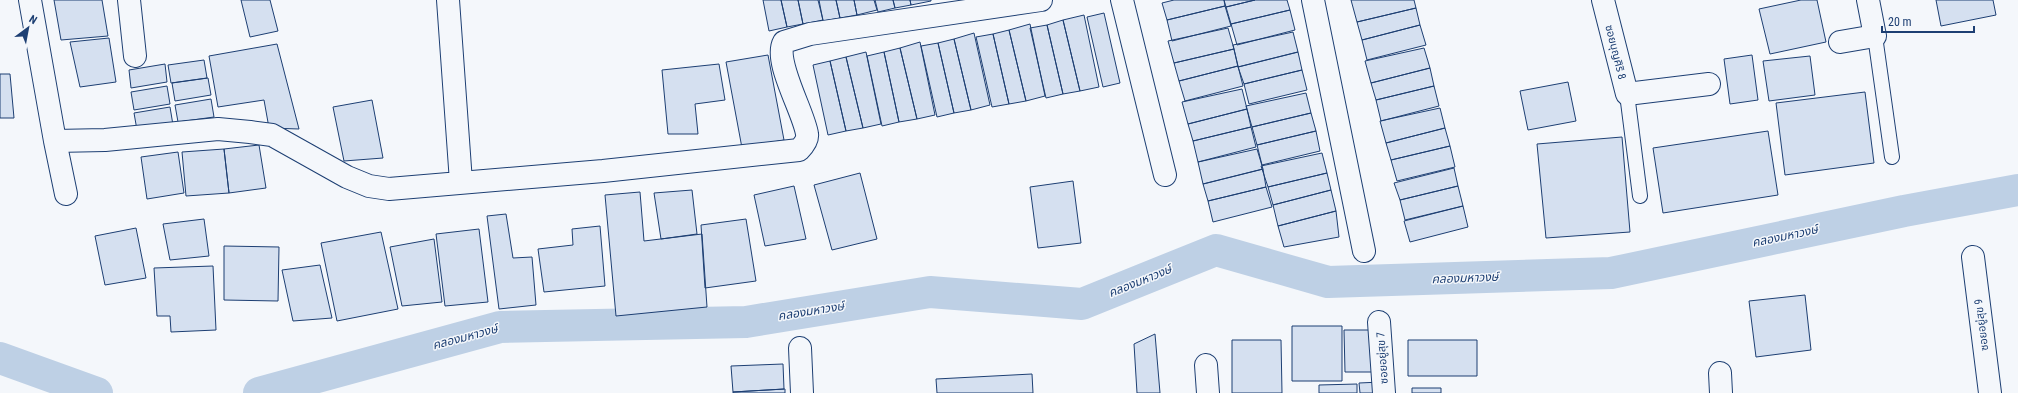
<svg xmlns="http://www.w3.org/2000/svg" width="2018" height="393" font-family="'Roboto Condensed','Noto Sans Thai',sans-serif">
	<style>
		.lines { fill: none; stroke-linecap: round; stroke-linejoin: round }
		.canal { stroke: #bed0e5; stroke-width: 32 }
		.building { fill: #d5e0f0; stroke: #1d3f73 }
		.lane-casing { stroke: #1d3f73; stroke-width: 16 }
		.street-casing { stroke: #1d3f73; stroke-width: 24 }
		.lane { stroke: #f4f7fb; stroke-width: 14 }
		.street { stroke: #f4f7fb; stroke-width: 22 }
		.labels { text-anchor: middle; stroke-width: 3; stroke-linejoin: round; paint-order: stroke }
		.street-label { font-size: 11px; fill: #1d3f73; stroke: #f4f7fb }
		.water-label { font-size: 12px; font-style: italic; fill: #1d3f73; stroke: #f4f7fb }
	</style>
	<rect width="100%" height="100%" fill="#f4f7fb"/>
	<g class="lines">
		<path class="canal" d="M0 358 97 393
			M259 393 500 327 746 322 930 292 1082 304 1216 250 1328 282 1611 273 1904 211 2018 190"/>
	</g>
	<path class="building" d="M54 0H102L108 36 61 40Z
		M241 0H270L278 31 250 37Z
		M763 0H781L787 27 769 31Z
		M781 0H798L803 24 787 27Z
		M798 0H818L823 20 803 24Z
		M819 0H836L840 18 823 21Z
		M836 0H854L857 15 840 18Z
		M854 0H874L877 10 857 15Z
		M875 0H893L895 8 878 12Z
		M893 0H910L911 5 895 8Z
		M910 0H931V1L911 5Z
		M1174 0H1224L1225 6 1167 20 1162 3Z
		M1224 0H1255L1226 7Z
		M1255 0H1287L1290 10 1231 24 1226 7Z
		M1351 0H1414L1416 8 1357 22Z
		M1801 0H1817L1826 42 1770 54 1759 9Z
		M1936 0H1993L1996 15 1941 26Z
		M1225 6 1231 26 1172 41 1167 20Z
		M1416 8 1420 25 1362 40 1357 22Z
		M1290 10 1295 30 1237 45 1231 24Z
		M1104 13 1120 83 1103 87 1087 17Z
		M1084 15 1099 87 1080 91 1063 20Z
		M1063 20 1080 91 1063 94 1047 25Z
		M1030 24 1045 96 1026 101 1009 30Z
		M1047 25 1063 94 1046 98 1030 28Z
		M1420 25 1426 45 1367 60 1362 40Z
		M1228 28 1234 49 1174 63 1168 41Z
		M1009 30 1026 101 1009 104 993 34Z
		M1293 32 1298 52 1238 67 1233 45Z
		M974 33 990 105 971 110 954 39Z
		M993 34 1009 104 992 107 976 37Z
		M109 38 116 82 80 87 70 42Z
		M954 39 971 110 954 113 938 43Z
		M920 42 935 115 917 119 900 48Z
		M938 43 954 113 937 117 921 46Z
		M277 44 299 129 269 128 264 100 218 107 209 56Z
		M900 48 917 119 899 122 884 52Z
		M1424 48 1430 68 1371 83 1365 61Z
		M1234 49 1238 66 1179 81 1174 63Z
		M866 52 881 124 863 128 846 57Z
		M884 52 899 122 882 126 867 56Z
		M1298 52 1302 70 1244 84 1238 67Z
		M768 55 784 140 742 148 726 62Z
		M1752 55 1758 100 1730 104 1724 59Z
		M1810 56 1815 95 1769 101 1763 61Z
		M846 57 863 128 846 131 830 61Z
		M204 60 207 78 171 83 168 65Z
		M830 61 846 131 828 135 813 65Z
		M165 64 167 82 131 88 129 70Z
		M719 64 725 100 695 104 698 134H668L662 70Z
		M1238 66 1243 86 1185 101 1179 81Z
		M1430 68 1434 86 1376 100 1371 83Z
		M1302 70 1307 90 1249 104 1244 84Z
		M0 74H10L14 118H0Z
		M208 78 211 95 175 101 172 83Z
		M1568 82 1576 121 1528 130 1520 91Z
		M167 86 170 104 134 110 131 92Z
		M1434 86 1439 106 1381 121 1376 100Z
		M1242 89 1247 109 1188 124 1182 102Z
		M1865 92 1874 163 1785 175 1776 103Z
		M1306 93 1311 113 1252 127 1246 106Z
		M211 99 214 117 178 122 175 105Z
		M372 100 383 158 344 161 333 107Z
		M170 107 173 125 137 130 134 113Z
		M1440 108 1445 128 1386 143 1380 121Z
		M1247 109 1251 127 1193 141 1188 124Z
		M1311 113 1316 131 1257 145 1252 127Z
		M1251 127 1256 147 1198 162 1193 141Z
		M1445 128 1450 146 1391 160 1386 143Z
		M1316 131 1320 151 1262 165 1257 145Z
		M1768 131 1778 195 1663 213 1653 148Z
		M1622 137 1630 232 1546 238 1537 144Z
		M259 145 266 188 229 193 224 149Z
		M1450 146 1455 167 1397 181 1391 160Z
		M224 149 229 193 186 196 182 152Z
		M1257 149 1263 169 1203 184 1198 162Z
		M178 152 184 193 147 199 141 157Z
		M1322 153 1327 173 1268 187 1261 166Z
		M1454 168 1458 186 1400 200 1394 183Z
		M1263 169 1266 187 1208 201 1203 184Z
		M860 173 877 239 832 250 814 185Z
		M1327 173 1331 190 1273 205 1268 187Z
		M1073 181 1081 243 1038 248 1030 187Z
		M794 186 806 239 765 246 754 195Z
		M1458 186 1463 206 1405 220 1400 200Z
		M1266 187 1272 207 1213 222 1208 201Z
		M692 190 697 234 661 239 654 193Z
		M1331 190 1336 211 1278 226 1273 205Z
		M640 192 644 241 702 234 707 307 616 316 605 195Z
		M1463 206 1468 227 1410 242 1404 221Z
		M1336 211 1339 237 1284 247 1278 226Z
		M506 214 513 258 532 257 536 305 499 309 487 216Z
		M204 219 209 256 170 260 163 224Z
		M746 219 756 281 705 288 701 225Z
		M600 226 605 286 544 292 538 249 573 245 572 229Z
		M136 228 146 278 105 285 95 236Z
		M479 229 488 302 445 306 436 234Z
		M381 232 398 309 337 321 321 243Z
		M434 239 442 302 402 306 390 247Z
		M224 246 279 247 278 301 224 300Z
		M320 265 332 318 293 321 282 270Z
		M213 266 216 330 171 332 170 316H157L154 268Z
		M1805 295 1811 350 1756 357 1749 301Z
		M1292 326H1342V381H1292Z
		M1344 330H1378L1379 372H1345Z
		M1155 334 1160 393H1137L1134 344Z
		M1232 340H1281L1282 393H1232Z
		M1408 340H1477V376H1408Z
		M783 364 784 389 733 392 731 366Z
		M1032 374 1033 393H937L936 379Z
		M1381 382V393H1360L1359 383Z
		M1357 384V393H1319V385Z
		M1412 388H1441V393H1412Z
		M785 389V393H733V392Z"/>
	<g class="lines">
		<defs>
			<path id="lane" d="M1875 36 1892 157
				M1627 94 1640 196"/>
			<path id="street" d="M30 0 55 141 105 140 218 129 250 132 272 135 347 177 369 186 389 189 603 171 799 150C803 146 808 140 807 134 804 112 773 61 784 42L810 34 1041 0
				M129 0 135 56
				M448 0 461 182
				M1122 0 1165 175
				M1313 0 1364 251
				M1603 0 1627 94 1709 84
				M1840 42 1875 36 1868 0
				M55 141 66 194
				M1973 257 1990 393
				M1379 322 1384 393
				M800 348 802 393
				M1206 365 1208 393
				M1720 373 1721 393"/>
		</defs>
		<use href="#lane" class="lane-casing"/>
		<use href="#street" class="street-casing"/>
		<use href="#lane" class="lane"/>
		<use href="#street" class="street"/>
	</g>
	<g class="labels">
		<g class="street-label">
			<text transform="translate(1616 52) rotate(76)" y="4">ซอยบุญศิริ 8</text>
			<text transform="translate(1981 325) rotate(-97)" y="4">ซอยอยู่สุข 9</text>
			<text transform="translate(1382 358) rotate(-94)" y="4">ซอยอยู่สุข 7</text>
		</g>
		<g class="water-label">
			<text transform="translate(1785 236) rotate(-12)" y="4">คลองมหาวงษ์</text>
			<text transform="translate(1465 278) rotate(-2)" y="4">คลองมหาวงษ์</text>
			<text transform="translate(1140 281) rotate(-22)" y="4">คลองมหาวงษ์</text>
			<text transform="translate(811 311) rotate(-9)" y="4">คลองมหาวงษ์</text>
			<text transform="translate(465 337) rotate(-15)" y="4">คลองมหาวงษ์</text>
		</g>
	</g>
	<g transform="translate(28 28) rotate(32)" stroke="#f4f7fb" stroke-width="3" paint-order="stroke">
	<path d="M0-3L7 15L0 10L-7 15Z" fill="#1d3f73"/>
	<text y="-6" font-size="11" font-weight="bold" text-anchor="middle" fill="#1d3f73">N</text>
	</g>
	<path d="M1882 26v6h92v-6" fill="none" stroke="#1d3f73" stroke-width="2"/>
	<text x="1888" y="26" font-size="12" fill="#1d3f73" stroke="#f4f7fb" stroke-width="3" paint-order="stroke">20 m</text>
</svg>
